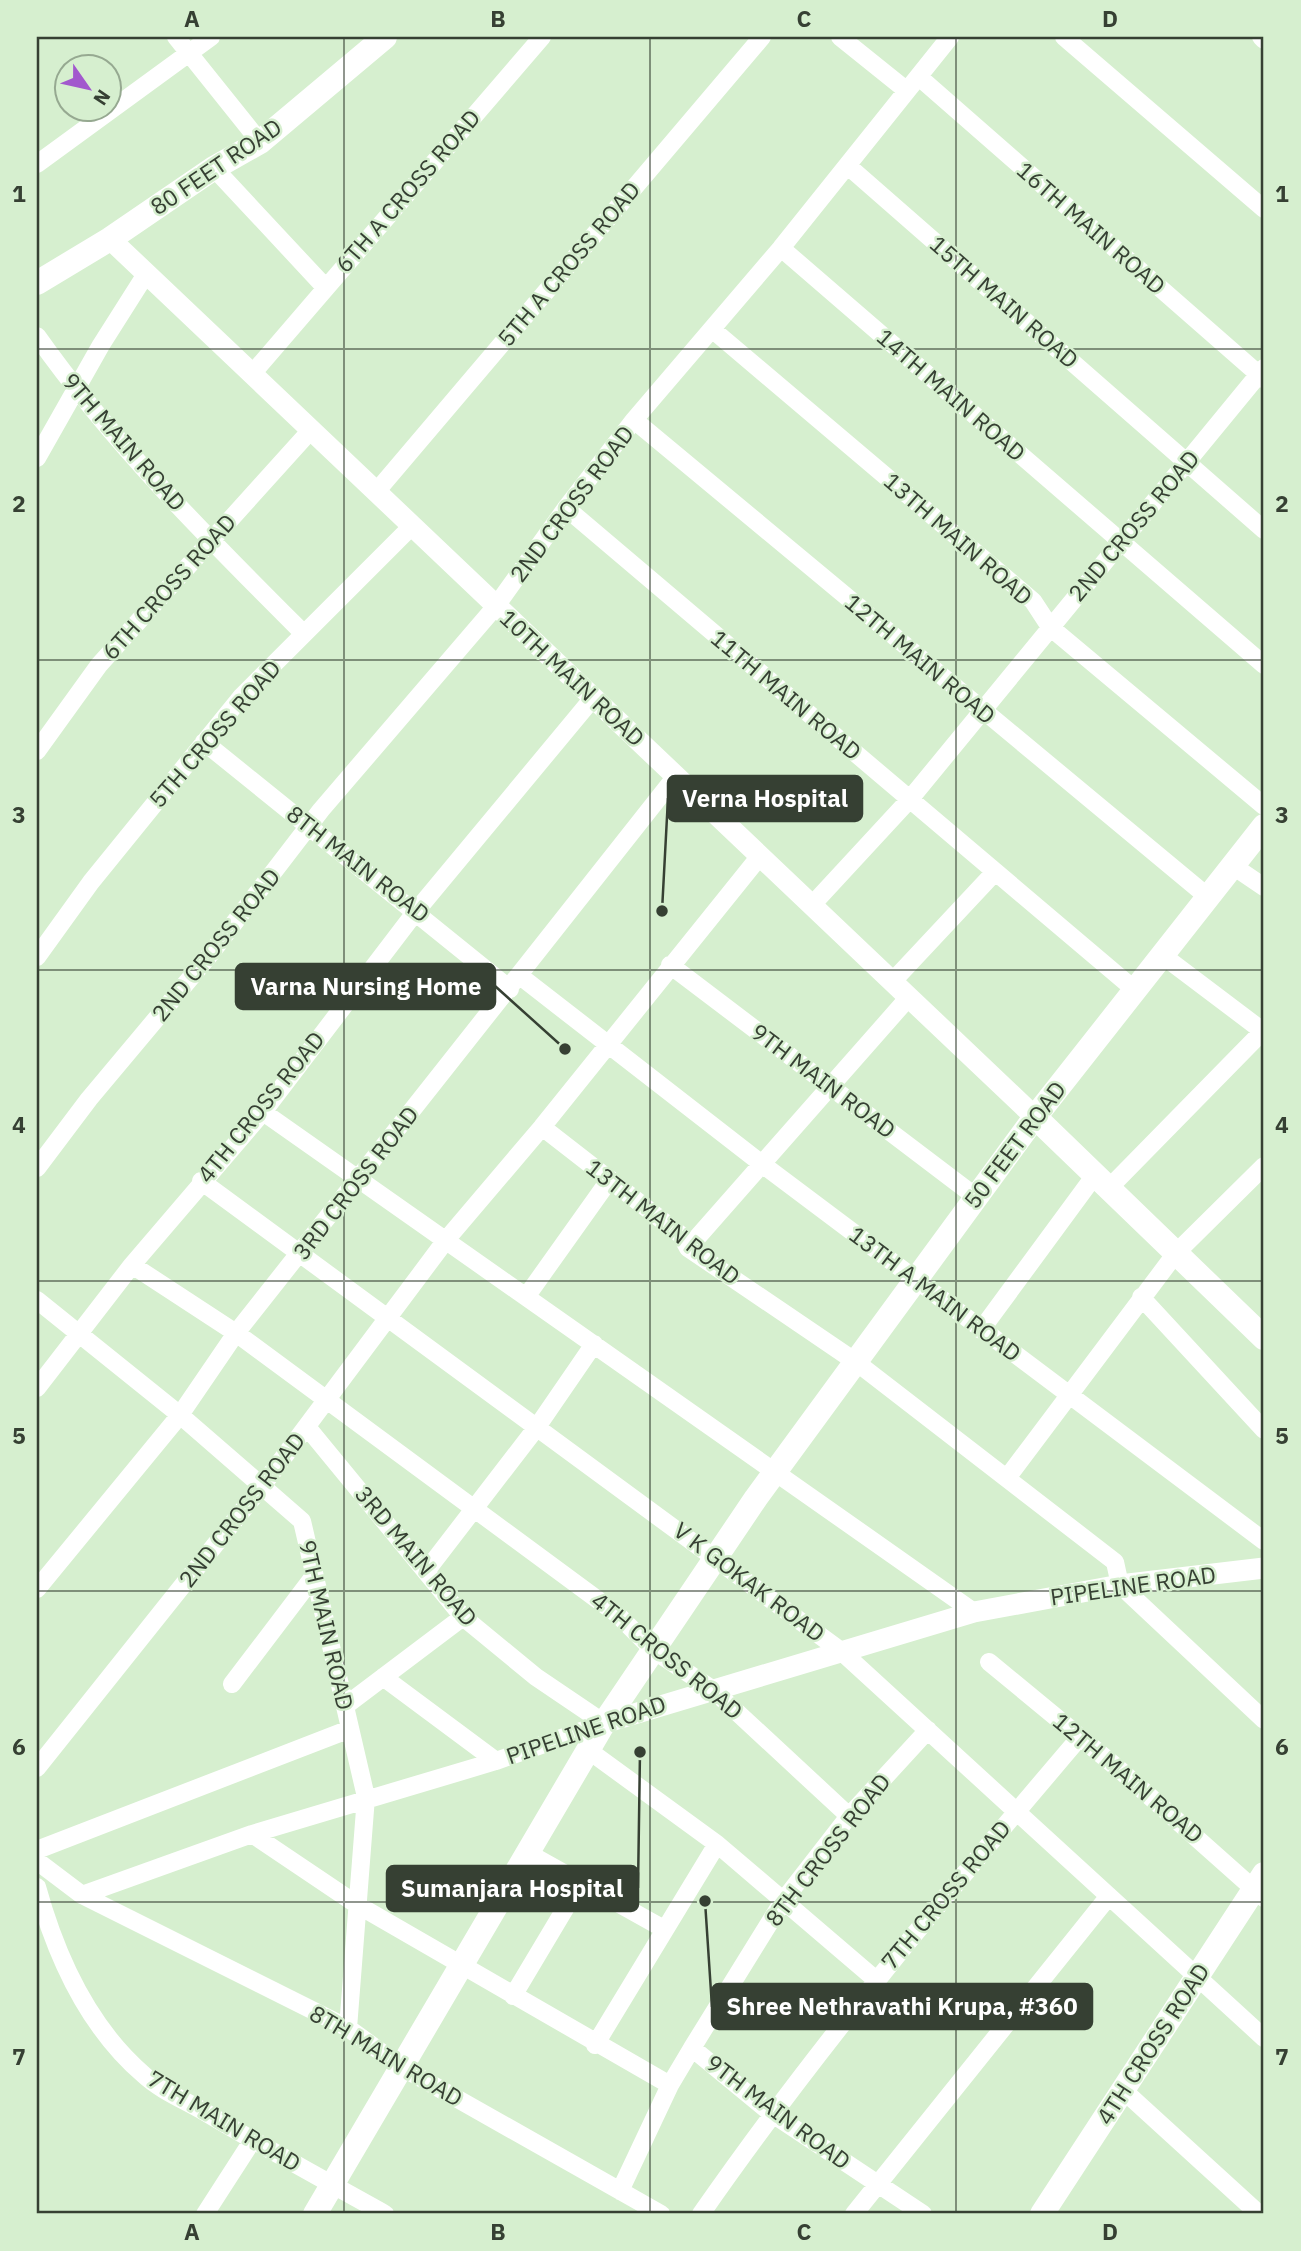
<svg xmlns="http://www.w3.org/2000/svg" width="1301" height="2251" font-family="'IBM Plex Sans',sans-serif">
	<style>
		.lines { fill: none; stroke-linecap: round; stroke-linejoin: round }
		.minor { stroke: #fff; stroke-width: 18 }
		.tertiary { stroke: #fff; stroke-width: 21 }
		.secondary { stroke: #fff; stroke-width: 24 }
		.grid { fill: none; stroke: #364033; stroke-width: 2; stroke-opacity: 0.55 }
		.labels { text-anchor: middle; stroke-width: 5; stroke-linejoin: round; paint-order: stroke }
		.street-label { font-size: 23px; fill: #364033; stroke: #d6efcf }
		.leader { fill: none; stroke: #364033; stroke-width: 2.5 }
		.callout-dot { fill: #364033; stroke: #d6efcf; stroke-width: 2.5 }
		.callout { fill: #364033; stroke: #364033; stroke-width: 2.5 }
		.callout-label { font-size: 24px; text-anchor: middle; font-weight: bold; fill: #fff }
		.neatline { fill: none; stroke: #364033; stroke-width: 2.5 }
		.grid-label { font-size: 23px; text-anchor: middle; font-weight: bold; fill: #364033 }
	</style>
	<rect width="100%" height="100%" fill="#d6efcf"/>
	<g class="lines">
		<path class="minor" d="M176 37 260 142
			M840 37 906 90
			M1064 37 1264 209
			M1261 37 1264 40
			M919 77 1264 379
			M37 164 211 37
			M848 166 1264 530
			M214 168 324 286
			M781 248 1264 665
			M713 330 1033 601 1050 627 1264 806
			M37 336C114 445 210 540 304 634
			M252 374 542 37
			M634 420 1208 897
			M37 458 101 345 146 274
			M376 492 762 37
			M566 508 1135 990
			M204 742 510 989
			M37 751 99 665 311 430
			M1233 866 1264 887
			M812 905 910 799 1264 368
			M1162 955 1264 1032
			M37 957 91 882 242 696 412 526
			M670 965 976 1197
			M520 976 762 1164 1264 1541
			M892 982 995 872
			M263 1112 974 1612
			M542 1127 681 1235 688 1248 856 1362 1115 1562 1120 1585 1264 1720
			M37 1168 89 1099 208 957 321 810 496 606 566 508 634 420 781 248 950 37
			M201 1181 841 1651 1264 2038
			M1109 1188 1263 1031
			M688 1248 909 997
			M132 1265 236 1333 617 1614 653 1650 712 1689 849 1816
			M526 1297 610 1179
			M1141 1297 1264 1430
			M37 1300 180 1415 302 1521 366 1797 348 2028
			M981 1330 1095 1175
			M37 1388 132 1265 263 1112 417 910 593 698
			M307 1427 463 1617 536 1677 604 1723
			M1007 1478 1176 1253 1264 1166
			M427 1570 537 1427 594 1344
			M37 1589 180 1415 236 1333 676 776
			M989 1662 1120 1770 1264 1898
			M383 1677 496 1761
			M232 1684 314 1576
			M345 1706 463 1617
			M588 1750 717 1844 875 1979
			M37 1768 262 1486 446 1240 542 1127 760 856
			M252 1834 356 1904 670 2085 692 2048 771 2113 923 2214
			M37 1850 350 1729
			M528 1853 664 1929
			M37 1861 82 1895 348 2028 403 2068 661 2214
			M37 1887C56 1956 88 2027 144 2075 160 2090 184 2100 203 2111 263 2147 324 2180 385 2214
			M82 1895 252 1834 496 1761 604 1723
			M513 1996 581 1882
			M595 2045 717 1844
			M692 2048 783 1901 849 1816 928 1730
			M1123 2090 1259 2214
			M620 2191 670 2085
			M205 2214 252 2141
			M701 2214C817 2047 948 1892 1080 1737
			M854 2214 1109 1896"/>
		<path class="tertiary" d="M110 239 1035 1117
			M604 1723 974 1612 1120 1585 1264 1568"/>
		<path class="secondary" d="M37 283 110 239 214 168 260 142 385 37
			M1035 1117 1264 1338
			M315 2214 604 1723 756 1498 1035 1117 1264 826
			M1042 2214 1264 1874"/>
	</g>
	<path class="grid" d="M344 37V2214M650 37V2214M956 37V2214M37 349H1264M37 660H1264M37 970H1264M37 1281H1264M37 1591H1264M37 1902H1264"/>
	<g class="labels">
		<g class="street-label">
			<text transform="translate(216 167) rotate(-34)" y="8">80 FEET ROAD</text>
			<text transform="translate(408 191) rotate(-49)" y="8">6TH A CROSS ROAD</text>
			<text transform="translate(1091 228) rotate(41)" y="8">16TH MAIN ROAD</text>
			<text transform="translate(569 264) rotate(-50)" y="8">5TH A CROSS ROAD</text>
			<text transform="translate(1004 302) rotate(41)" y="8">15TH MAIN ROAD</text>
			<text transform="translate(951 395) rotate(41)" y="8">14TH MAIN ROAD</text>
			<text transform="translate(124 442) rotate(49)" y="8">9TH MAIN ROAD</text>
			<text transform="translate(572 504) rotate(-53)" y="8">2ND CROSS ROAD</text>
			<text transform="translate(1134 526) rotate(-50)" y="8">2ND CROSS ROAD</text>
			<text transform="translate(958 539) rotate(41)" y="8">13TH MAIN ROAD</text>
			<text transform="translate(169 587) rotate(-48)" y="8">6TH CROSS ROAD</text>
			<text transform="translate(920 659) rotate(40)" y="8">12TH MAIN ROAD</text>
			<text transform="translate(572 678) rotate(43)" y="8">10TH MAIN ROAD</text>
			<text transform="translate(786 695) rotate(40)" y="8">11TH MAIN ROAD</text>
			<text transform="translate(215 734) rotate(-49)" y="8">5TH CROSS ROAD</text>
			<text transform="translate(358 864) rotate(38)" y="8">8TH MAIN ROAD</text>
			<text transform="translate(216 945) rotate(-51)" y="8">2ND CROSS ROAD</text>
			<text transform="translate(823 1081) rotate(37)" y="8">9TH MAIN ROAD</text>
			<text transform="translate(261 1107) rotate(-51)" y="8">4TH CROSS ROAD</text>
			<text transform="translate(1015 1145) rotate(-53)" y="8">50 FEET ROAD</text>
			<text transform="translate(356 1183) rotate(-52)" y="8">3RD CROSS ROAD</text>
			<text transform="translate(663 1222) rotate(38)" y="8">13TH MAIN ROAD</text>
			<text transform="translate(935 1294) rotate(37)" y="8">13TH A MAIN ROAD</text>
			<text transform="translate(242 1510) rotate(-52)" y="8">2ND CROSS ROAD</text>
			<text transform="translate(416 1556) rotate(50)" y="8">3RD MAIN ROAD</text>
			<text transform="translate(749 1582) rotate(37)" y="8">V K GOKAK ROAD</text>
			<text transform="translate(1133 1586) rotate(-8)" y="8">PIPELINE ROAD</text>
			<text transform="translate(326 1625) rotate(77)" y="8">9TH MAIN ROAD</text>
			<text transform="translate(667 1656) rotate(39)" y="8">4TH CROSS ROAD</text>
			<text transform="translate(586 1730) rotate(-19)" y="8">PIPELINE ROAD</text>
			<text transform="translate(1128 1778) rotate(40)" y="8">12TH MAIN ROAD</text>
			<text transform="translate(828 1850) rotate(-52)" y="8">8TH CROSS ROAD</text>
			<text transform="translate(946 1895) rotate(-50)" y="8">7TH CROSS ROAD</text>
			<text transform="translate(1153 2044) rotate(-57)" y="8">4TH CROSS ROAD</text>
			<text transform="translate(386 2056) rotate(31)" y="8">8TH MAIN ROAD</text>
			<text transform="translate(778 2112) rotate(37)" y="8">9TH MAIN ROAD</text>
			<text transform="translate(224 2121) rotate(31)" y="8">7TH MAIN ROAD</text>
		</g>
	</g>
	<path class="leader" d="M662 911L668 798M565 1049L495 986M640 1752L638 1888M705 1901L712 2007"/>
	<g class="callout-dot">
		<circle cx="662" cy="911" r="7"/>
		<circle cx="565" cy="1049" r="7"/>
		<circle cx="640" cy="1752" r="7"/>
		<circle cx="705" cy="1901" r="7"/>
	</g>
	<g class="callout">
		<rect x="668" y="776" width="194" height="45" rx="7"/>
		<rect x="236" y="964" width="259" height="45" rx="7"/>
		<rect x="387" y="1866" width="251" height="45" rx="7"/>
		<rect x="712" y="1984" width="380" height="45" rx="7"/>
	</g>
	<g class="callout-label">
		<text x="765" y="807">Verna Hospital</text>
		<text x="366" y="995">Varna Nursing Home</text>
		<text x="512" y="1897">Sumanjara Hospital</text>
		<text x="902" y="2015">Shree Nethravathi Krupa, #360</text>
	</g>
	<rect width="1301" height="2251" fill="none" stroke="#d6efcf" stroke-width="77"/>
	<g transform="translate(88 88) rotate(124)"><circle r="33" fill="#d6efcf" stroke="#96a991" stroke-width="2"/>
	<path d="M0-5L12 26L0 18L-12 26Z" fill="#a259cd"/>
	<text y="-10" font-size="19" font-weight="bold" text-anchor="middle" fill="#364033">N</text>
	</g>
	<rect x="38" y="38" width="1224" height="2174" class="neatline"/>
	<g class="grid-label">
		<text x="192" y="27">A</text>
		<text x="498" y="27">B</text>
		<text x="804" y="27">C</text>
		<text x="1110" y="27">D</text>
		<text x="19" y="202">1</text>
		<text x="1282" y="202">1</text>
		<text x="19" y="512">2</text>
		<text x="1282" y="512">2</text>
		<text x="19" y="823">3</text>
		<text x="1282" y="823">3</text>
		<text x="19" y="1133">4</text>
		<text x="1282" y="1133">4</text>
		<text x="19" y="1444">5</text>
		<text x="1282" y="1444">5</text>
		<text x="19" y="1755">6</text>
		<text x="1282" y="1755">6</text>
		<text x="19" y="2065">7</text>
		<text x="1282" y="2065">7</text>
		<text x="192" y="2240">A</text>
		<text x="498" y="2240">B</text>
		<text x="804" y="2240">C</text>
		<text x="1110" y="2240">D</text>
	</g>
</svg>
